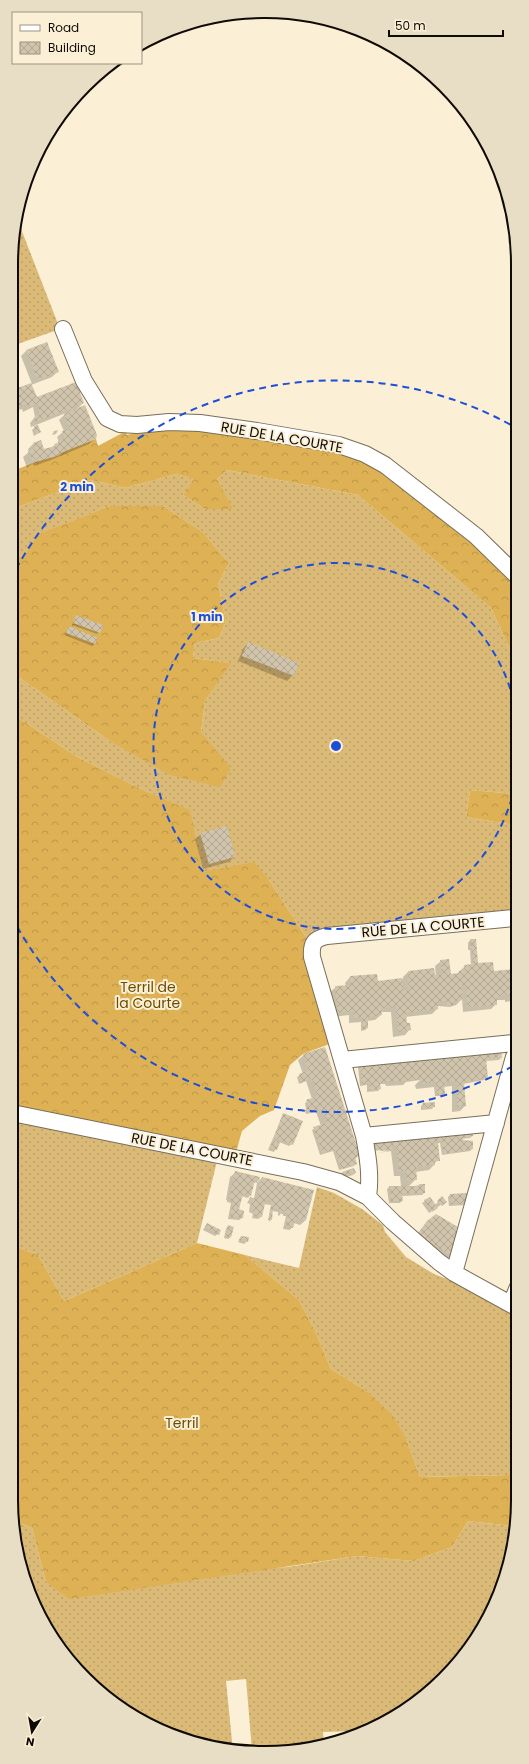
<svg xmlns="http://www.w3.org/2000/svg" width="529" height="1764" font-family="Poppins,sans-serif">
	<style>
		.grass { fill: url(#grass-dots) }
		.forest { fill: url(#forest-crowns) }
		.shadow { fill: #0003 }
		.building { fill: url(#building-cross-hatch) }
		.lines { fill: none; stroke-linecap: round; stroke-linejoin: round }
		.service-casing { stroke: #796e59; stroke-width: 10 }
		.minor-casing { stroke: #796e59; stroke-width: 18 }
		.service { stroke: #fff; stroke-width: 8 }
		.minor { stroke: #fff; stroke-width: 16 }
		.ring { fill: none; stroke: #1d4ed8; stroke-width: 2; stroke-dasharray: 7 5 }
		.labels { text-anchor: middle; stroke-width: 4; stroke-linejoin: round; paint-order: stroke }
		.street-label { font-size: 14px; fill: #0f0b04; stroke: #fbefd6 }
		.park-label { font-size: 14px; fill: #6b4d00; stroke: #fbefd6 }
		.rim { fill: none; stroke: #0f0b04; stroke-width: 2 }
		.centre { fill: #1d4ed8; stroke: #fbefd6; stroke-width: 2 }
		.ring-label { font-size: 12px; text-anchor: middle; font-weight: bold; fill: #1d4ed8; stroke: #fbefd6; stroke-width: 4; stroke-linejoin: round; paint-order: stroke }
	</style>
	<defs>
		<pattern id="grass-dots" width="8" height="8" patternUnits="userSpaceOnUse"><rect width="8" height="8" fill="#dbba78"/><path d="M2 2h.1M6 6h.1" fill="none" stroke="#bb9f66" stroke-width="1.8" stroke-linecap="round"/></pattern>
		<pattern id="forest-crowns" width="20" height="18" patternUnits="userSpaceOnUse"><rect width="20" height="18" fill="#deb254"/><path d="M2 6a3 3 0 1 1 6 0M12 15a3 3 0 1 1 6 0" fill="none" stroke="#bd9848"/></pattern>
		<pattern id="building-cross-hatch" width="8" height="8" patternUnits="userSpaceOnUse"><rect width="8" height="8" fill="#d0c4ac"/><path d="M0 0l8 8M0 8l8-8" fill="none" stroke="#b1a792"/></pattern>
	</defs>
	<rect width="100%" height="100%" fill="#fbefd6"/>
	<path class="grass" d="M16 216 60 329 15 345Z
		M227 470 358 495 491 608 515 660V794L470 790 466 817 515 825 514 914 308 940 269 880 203 872 189 810 139 788 76 756 14 715V674L110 741 231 769 201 733 205 701 230 663 193 658 195 643 219 638 226 621 218 584 229 563 203 532 163 506H110L39 534 23 558 15 552V508L91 480 126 488 176 474 195 479 183 495 205 509H232L217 479Z
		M12 1120 217 1161 197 1243 64 1301 38 1255 12 1245Z
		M317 1187 334 1193 362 1209 383 1225 385 1232 406 1257 434 1274 460 1284 514 1313 513 1475 420 1477 406 1438 368 1392 331 1369 316 1333 299 1300 245 1255 299 1268Z
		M15 1521 32 1528 46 1582 288 1567 357 1556 414 1561 452 1547 468 1521 513 1526V1549L475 1640 419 1701 357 1731 323 1732 324 1745 252 1750 246 1679 226 1681 233 1751H232L152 1727 74 1667 30 1596Z"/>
	<path class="forest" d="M194 426 359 455 437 511 515 581V660L491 608 358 495 227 470 217 479 233 509H205L183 495 194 479 176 474 126 488 91 480 15 508V470L96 439 98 446 126 431 127 435 146 430Z
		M110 506H163L203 532 229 563 218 584 226 621 219 638 195 643 193 658 231 663 205 701 201 732 231 768 220 787 170 775 110 741 14 674 15 552 23 558 38 534Z
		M14 715 76 756 139 788 190 810 203 872 254 862 269 880 308 940 332 1043 303 1054 290 1065 274 1110 260 1116 242 1131 236 1152 196 1142 13 1105Z
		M470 790 515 794V825L466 817Z
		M197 1243 245 1255 299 1300 316 1333 331 1369 368 1392 392 1415 406 1438 420 1477 513 1475V1526L468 1521 452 1547 414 1561 357 1556 69 1599 46 1582 32 1528 15 1521 11 1499 12 1245 38 1255 64 1301Z"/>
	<path class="shadow" d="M47 343 58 371 52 377 31 385 36 398 83 403 76 410 95 439 89 444 51 460 34 466 33 463 27 468 23 457 29 452 28 449 33 444 40 441 44 450 51 448 59 442 57 437 64 431 59 420 66 413 31 427 30 423 35 417 33 407 23 412 22 409 15 411V390L32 384 21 356 26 351Z
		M37 425 40 432 34 436 32 430Z
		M58 430 56 434 52 435 54 431Z
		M76 616 99 632 97 634 72 625Z
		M69 628 95 644 92 646 64 635Z
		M248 643 293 675 287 681 238 661 243 649Z
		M201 834 234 857 229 862 203 869 195 839Z
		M470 940 477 963 493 972 514 970V999L512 1001 505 1002V1000H496V1004L491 1009 463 1012 462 999 456 1005 450 1007 437 1006V1009L432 1014 405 1017 406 1024 410 1029 405 1035 393 1037 391 1012H380L381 1015 375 1020 367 1021V1028L365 1030 361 1031V1022L349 1023V1015L333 1017 330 992 336 987 346 986 345 983 350 977 377 982 403 979V977L408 972 436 976 435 966 441 961 450 975H456L465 966 471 965 470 950H468V943Z
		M304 1055 358 1156 355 1159 356 1163 354 1166 339 1170 333 1151 320 1155 312 1130 321 1126 316 1112 306 1114 305 1111 306 1109 305 1103 312 1099 306 1081 299 1084 297 1077 303 1074 298 1060Z
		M501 1058 499 1060 485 1061 487 1078 484 1080 463 1084 465 1106 460 1111 452 1112V1086L443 1087 444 1093 442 1096H435L434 1087 416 1089 415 1085 420 1080 406 1082 403 1085 386 1086 385 1084H379L380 1089 378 1091 367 1092V1085L360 1086 358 1067 361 1065Z
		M423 1104 434 1106 432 1109 421 1110V1106Z
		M283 1115 292 1144 289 1146 279 1142 274 1152 268 1150Z
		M472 1136 470 1138 460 1139 472 1149 470 1151 442 1155 440 1143H437L439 1160 434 1163V1165L429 1170 415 1172 416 1179 408 1187 420 1185 424 1193 422 1195 402 1196V1201L400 1203H389L387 1189 389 1187H401L400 1176H394L391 1151 377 1153 387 1151V1149L374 1151 373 1144 376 1141Z
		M236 1172 259 1178 257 1183 262 1178 306 1220 300 1225 294 1223 290 1230 283 1229 286 1216H283V1211L279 1216 278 1215V1212L272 1211 271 1220 269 1222 272 1205H270L267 1222 270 1205 264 1204 261 1217 258 1219 252 1218 253 1214 249 1212 250 1204 247 1203 250 1198 254 1199 257 1183 253 1182 250 1195 248 1198 241 1196 238 1210 242 1218 239 1220 228 1219 231 1203 227 1202V1200H226L230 1177Z
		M343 1172 355 1173 353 1175 341 1178 340 1175Z
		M450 1195 467 1202 465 1205 449 1206 448 1197Z
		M430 1198 435 1205 442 1198 445 1202 429 1213 422 1203Z
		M428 1221 455 1230 452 1255 446 1260 439 1256 441 1253 423 1242 412 1240Z
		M207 1224 218 1234 215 1236 203 1230Z
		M228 1226 233 1228 231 1237 228 1239 224 1238 226 1229Z
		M241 1237 247 1241 244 1244 238 1242Z
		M350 1732H355L348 1736Z"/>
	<path class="building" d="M47 342 59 372 38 380 26 350Z
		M76 382 84 403 36 422 34 417 40 414 38 403 28 407 27 404 18 407 17 404H15V389L31 383 37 397Z
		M85 405 97 435 96 439 63 452 57 456 39 461 38 457 34 459 35 462 33 463 28 451 35 449 33 443 41 440 44 449 55 446 54 444 58 443V441L65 438 62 431 70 428 64 414Z
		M38 425 41 432 37 434 34 426Z
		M76 615 103 625 100 633 73 623Z
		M69 626 98 638 95 644 66 633Z
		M248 642 299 663 294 676 242 656Z
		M227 826 235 857 209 864 200 833Z
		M470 939H476L478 963 493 962 494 971 514 969V980L510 981V982H514V997H510V995L497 996V1005L468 1007 466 986H461L463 1000 453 1001V1005L447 1006 446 1001 438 1002V1009L406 1013 407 1023H410L411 1030 398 1032 396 1007 381 1008 382 1015 368 1017V1028L363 1029 362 1017 354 1018V1011L338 1012 335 986 351 985 350 976 377 974 378 981 402 978 404 991 409 990 408 971 434 968 435 975H442L440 960 449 959 451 974 459 973V971L465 970 464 965 473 964 472 948H470Z
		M325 1047 360 1156 355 1157 357 1164 342 1169 335 1149 323 1153 313 1127 327 1123 322 1109 311 1113 308 1112 306 1108 309 1106 306 1100 318 1096 312 1078 301 1083 299 1074 309 1070 303 1054Z
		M501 1049 502 1058 486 1059 488 1078 464 1082 466 1106 457 1107V1081L436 1082 444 1083 445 1094 437 1095 436 1082 421 1084 420 1079 380 1083 381 1089 369 1090V1083L362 1084 360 1064Z
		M435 1102V1107L423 1108V1103Z
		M283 1113 303 1121 293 1145 274 1137Z
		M472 1129 473 1136 463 1137V1140L473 1141V1149L444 1154 442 1141H436V1143H438L440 1161H435V1165L416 1167 417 1180H406L405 1171H399L396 1145 392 1146 393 1150 380 1151 379 1149H376L375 1140Z
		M273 1140 280 1142 277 1150 270 1148Z
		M354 1168 356 1173 344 1176 342 1172Z
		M235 1171 260 1177 259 1181 255 1180 251 1196 243 1194 239 1209 244 1211 243 1218 230 1217 233 1201 229 1200Z
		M262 1177 314 1190 306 1220 296 1218 293 1228 285 1226 288 1214 285 1213 287 1202 285 1201 283 1214 279 1213 280 1210 273 1208 272 1220H268L272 1200 266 1199 262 1217 254 1216 255 1212 251 1210 252 1202 249 1201 250 1197 257 1199Z
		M419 1184H425V1193L402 1194 403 1201H391L389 1186H419Z
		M467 1193 468 1203 451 1204 450 1194Z
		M442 1196 447 1202 442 1206 437 1201Z
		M430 1197 438 1208 432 1212 424 1200Z
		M436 1214 458 1227 456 1230 460 1232 452 1256 417 1235 427 1221Z
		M207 1223 221 1230 219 1235 205 1227Z
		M228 1225 234 1227 231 1237 226 1236Z
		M241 1236 249 1237 248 1242 239 1240Z"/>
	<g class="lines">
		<defs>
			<path id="service" d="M507 1303 514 1286"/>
			<path id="minor" d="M63 329 84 381 107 418 120 424 137 425 169 422 200 423 257 431 339 445 365 454 385 465 476 536 515 574
				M342 1060 514 1043
				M12 1113 303 1172 339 1182 368 1197 393 1222 439 1262 454 1273 514 1306
				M364 1136 496 1123
				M368 1197C371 1176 368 1157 364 1136L312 957C311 943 314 939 327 936L514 918
				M454 1273 514 1057"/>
		</defs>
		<use href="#service" class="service-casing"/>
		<use href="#minor" class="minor-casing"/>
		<use href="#service" class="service"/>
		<use href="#minor" class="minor"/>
	</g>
	<g class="ring">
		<path d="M515 786A183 183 0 1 1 515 706"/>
		<path d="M513 1066A366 366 0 0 1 14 921M16 569A366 366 0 0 1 513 426"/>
	</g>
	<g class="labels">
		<g class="street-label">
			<text transform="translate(282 437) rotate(10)" y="5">RUE DE LA COURTE</text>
			<text transform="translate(423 927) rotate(-5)" y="5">RUE DE LA COURTE</text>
			<text transform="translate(192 1149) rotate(11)" y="5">RUE DE LA COURTE</text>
		</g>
		<g class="park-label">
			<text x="148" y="992">Terril de<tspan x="148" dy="16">la Courte</tspan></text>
			<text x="182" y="1428">Terril</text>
		</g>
	</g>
	<path d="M0 0H529V1764H0ZM264 18H265A246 246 0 0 1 511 264V1500A246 246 0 0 1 265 1746H264A246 246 0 0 1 18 1500V264A246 246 0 0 1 264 18Z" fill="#e8ddc5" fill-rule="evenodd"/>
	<path class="rim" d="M264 18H265A246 246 0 0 1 511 264V1500A246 246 0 0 1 265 1746H264A246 246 0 0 1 18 1500V264A246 246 0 0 1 264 18Z"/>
	<circle cx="336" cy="746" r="6" class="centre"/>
	<g class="ring-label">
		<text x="77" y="491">2 min</text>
		<text x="207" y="621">1 min</text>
	</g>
	<rect x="12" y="12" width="130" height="52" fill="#fbefd6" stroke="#9d9482"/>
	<rect x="20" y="25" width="20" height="6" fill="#ffffff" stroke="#9d9482"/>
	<text x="48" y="32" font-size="12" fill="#0f0b04">Road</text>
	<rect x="20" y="42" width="20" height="12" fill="url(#building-cross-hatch)" stroke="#9d9482"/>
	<text x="48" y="52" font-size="12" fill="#0f0b04">Building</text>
	<g transform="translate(32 1732) rotate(191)" stroke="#fbefd6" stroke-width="3" paint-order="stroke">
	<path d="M0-3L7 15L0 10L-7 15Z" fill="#0f0b04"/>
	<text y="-6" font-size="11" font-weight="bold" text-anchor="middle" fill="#0f0b04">N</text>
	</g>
	<path d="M389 30v6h114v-6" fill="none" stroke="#0f0b04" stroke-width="2"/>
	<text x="395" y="30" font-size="12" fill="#0f0b04" stroke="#fbefd6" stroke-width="3" paint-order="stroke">50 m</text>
</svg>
